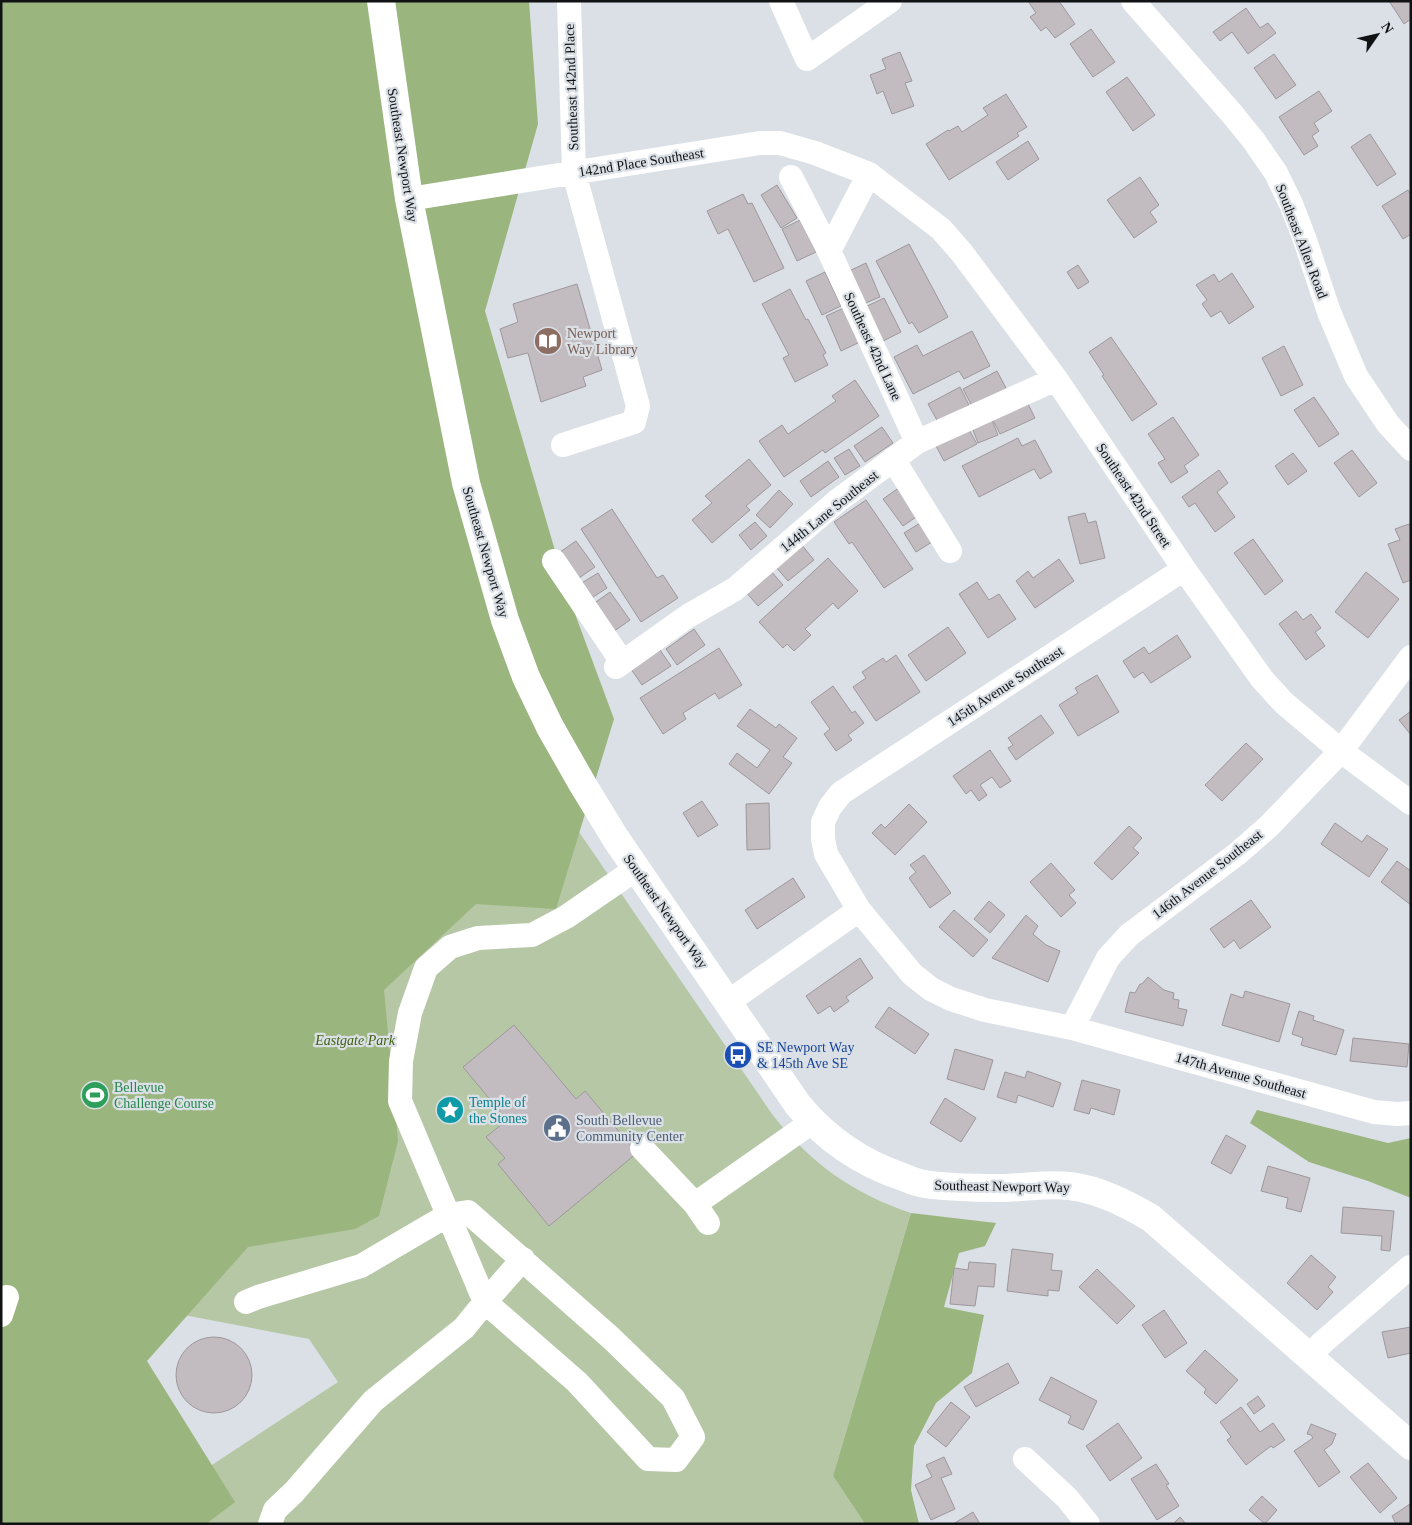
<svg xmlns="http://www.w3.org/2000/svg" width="1412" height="1525" font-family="'Times New Roman',serif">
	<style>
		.green { fill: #b6c7a5 }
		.forest { fill: #9ab57e }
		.building { fill: #c2bcc0; stroke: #9e979c }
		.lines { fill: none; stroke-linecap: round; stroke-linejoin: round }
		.minor { stroke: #fff; stroke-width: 24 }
		.major { stroke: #fff; stroke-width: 28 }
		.labels { text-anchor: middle; stroke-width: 4.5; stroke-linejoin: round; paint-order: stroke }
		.street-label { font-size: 14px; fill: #101214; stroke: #dae0e6 }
		.education-label { font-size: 14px; fill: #785e54; stroke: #dae0e6; text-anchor: start }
		.park-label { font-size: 14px; font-style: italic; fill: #41620f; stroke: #dae0e6 }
		.transit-label { font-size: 14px; fill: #164399; stroke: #dae0e6; text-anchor: start }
		.leisure-label { font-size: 14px; fill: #27864d; stroke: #dae0e6; text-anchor: start }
		.culture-label { font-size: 14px; fill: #0d838f; stroke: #dae0e6; text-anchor: start }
		.service-label { font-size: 14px; fill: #4e5e75; stroke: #dae0e6; text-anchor: start }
	</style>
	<rect width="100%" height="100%" fill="#dae0e6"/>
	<path class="green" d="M577 829 772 1114C810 1163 852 1193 911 1213L833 1476 865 1524H159L148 1507 338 1382 309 1339 163 1311 1 916Z"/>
	<path class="forest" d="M1 1H529L538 124 485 311 568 595 614 719 556 909 476 904 384 990 398 1141 379 1216 355 1229 248 1247 147 1361 235 1502 206 1524H1Z
		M1257 1110 1388 1143 1411 1138V1198L1368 1181 1309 1162 1250 1123Z
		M911 1213 996 1223 985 1246 959 1253 944 1307 984 1315 972 1373 936 1403 914 1446 911 1490 919 1524H865L833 1476Z"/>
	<path class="building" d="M1028 1H1059L1075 24 1055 38 1046 27 1041 31 1030 17 1036 13Z
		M1389 1H1411V19L1404 24Z
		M1246 8 1260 28 1268 23 1276 33 1248 54 1232 32 1220 41 1213 32Z
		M1091 29 1115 62 1093 77 1070 44Z
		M900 52 912 81 905 83 914 106 892 114 883 91 877 94 870 75 886 69 882 59Z
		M1274 54 1296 85 1276 99 1254 68Z
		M1127 77 1155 115 1133 131 1106 92Z
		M1319 91 1332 111 1314 123 1319 131 1312 136 1318 146 1304 155 1279 117Z
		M1006 94 1027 127 1017 133 1019 136 949 180 926 144 948 130 949 131 958 126 962 132 988 115 983 108Z
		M1370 134 1396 174 1377 186 1351 147Z
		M1028 141 1039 159 1008 180 996 162Z
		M1140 177 1159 205 1150 212 1157 222 1134 238 1107 200Z
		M777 185 797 218 781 228 761 195Z
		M1408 190 1411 195V234L1403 239 1382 206Z
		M743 194 748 204 752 203 784 268 754 282 728 229 718 234 707 211Z
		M800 220 816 252 797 261 782 229Z
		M909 244 948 317 919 333 912 322 909 324 876 261Z
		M866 263 880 297 861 305 847 272Z
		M1078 265 1089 282 1078 289 1067 272Z
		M825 272 841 306 822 315 806 281Z
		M1232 273 1254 307 1229 324 1221 311 1211 317 1202 304 1207 300 1196 285 1214 274 1219 282Z
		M577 284 602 370 583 377 586 386 541 402 528 353 508 358 500 329 518 322 513 304Z
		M790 289 806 320 808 319 826 353 823 355 828 365 795 382 783 358 789 355 762 304Z
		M884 298 901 332 883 341 865 307Z
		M846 307 860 342 841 351 826 316Z
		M972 331 990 366 964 379 959 371 913 394 894 357 917 345 923 356Z
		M1111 337 1157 404 1132 421 1102 376 1104 375 1089 352Z
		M1284 346 1303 385 1281 396 1262 358Z
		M997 371 1007 390 973 408 963 389Z
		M855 380 879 416 825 453 823 450 784 477 759 441 782 425 788 434 836 401 832 396Z
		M960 387 969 405 938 422 928 404Z
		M1314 397 1339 434 1319 447 1294 410Z
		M1027 402 1035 418 1000 434 992 418Z
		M1173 417 1199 455 1184 466 1188 472 1171 483 1158 463 1165 459 1148 434Z
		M991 418 998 435 978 443 971 425Z
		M967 426 977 444 944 461 935 444Z
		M882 427 893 443 865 462 854 446Z
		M1018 438 1022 446 1035 440 1052 472 1040 479 1034 469 979 497 962 466Z
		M849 449 860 466 845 475 834 458Z
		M1352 450 1377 483 1359 497 1334 463Z
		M1293 453 1307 471 1288 485 1275 466Z
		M749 459 771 485 746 506 750 510 712 543 692 520 712 503 705 496Z
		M828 461 839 477 811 497 800 481Z
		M1219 470 1228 483 1217 492 1235 517 1215 532 1195 503 1189 507 1182 497Z
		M900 487 919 515 903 526 883 499Z
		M779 490 793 504 770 528 756 515Z
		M866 500 913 569 884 588 852 542 849 544 834 522Z
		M612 509 657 578 663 575 678 598 641 622 581 529Z
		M1085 513 1088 523 1096 521 1105 558 1080 564 1068 517Z
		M755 522 767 536 751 550 739 535Z
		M920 523 932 542 916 552 904 533Z
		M1409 524 1411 529V580L1403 583 1388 544 1400 540 1395 529Z
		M1253 539 1283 581 1265 595 1234 553Z
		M576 541 595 567 579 578 560 552Z
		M801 544 814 560 788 581 775 566Z
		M828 558 858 591 838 609 833 603 805 629 811 635 794 651 787 644 783 648 759 622Z
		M1059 559 1074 581 1035 608 1016 581 1028 571 1033 578Z
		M770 570 783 585 758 606 745 591Z
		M1366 572 1399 599 1368 638 1335 612Z
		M598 573 607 588 590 599 580 584Z
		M977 582 989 600 999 594 1016 619 988 638 959 594Z
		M610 592 630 620 613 632 593 604Z
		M1296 611 1303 620 1311 614 1321 628 1315 632 1325 646 1306 660 1279 624Z
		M948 627 966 653 926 681 908 655Z
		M694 629 705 645 677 665 666 649Z
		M1177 635 1191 657 1151 683 1143 672 1134 678 1123 661 1144 647 1149 654Z
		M719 648 742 685 719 699 715 693 683 713 686 719 663 734 640 698Z
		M660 650 671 666 642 685 631 669Z
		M896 655 920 692 876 721 853 687 866 678 862 672 883 658 886 662Z
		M1097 675 1119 712 1078 736 1059 705 1078 693 1075 688Z
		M833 686 852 713 855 711 864 723 848 735 852 740 836 751 824 734 830 729 811 702Z
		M750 709 776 728 779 724 797 738 783 757 792 763 769 794 729 764 737 753 757 768 770 750 737 726Z
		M1411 711V735L1399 720Z
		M1041 715 1054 733 1016 760 1008 748 1013 745 1008 738Z
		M1246 743 1263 759 1222 801 1205 785Z
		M990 750 1011 781 1000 788 992 777 980 785 987 795 979 801 971 790 966 794 953 776Z
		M702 801 718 825 698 837 683 813Z
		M769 803 770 849 747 850 746 804Z
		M909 804 927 822 895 855 872 833 881 824 885 828Z
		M1335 823 1362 842 1367 835 1388 849 1369 877 1321 844Z
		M1129 826 1142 838 1133 848 1139 853 1112 880 1094 863Z
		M924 855 951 893 930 908 909 878 916 872 910 865Z
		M1397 861 1411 871V905L1381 882Z
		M1051 863 1075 890 1069 895 1076 903 1061 917 1030 882Z
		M793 878 805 897 757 929 745 910Z
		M1251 900 1271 927 1240 949 1234 940 1224 948 1210 929Z
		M989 901 1005 915 990 933 974 919Z
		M954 910 988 940 973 957 939 927Z
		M1026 915 1038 926 1033 934 1046 945 1060 951 1048 982 992 958Z
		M860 958 873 978 846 997 849 1001 834 1012 830 1006 818 1014 806 996Z
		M1148 977 1164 990 1174 993 1173 999 1179 1000 1178 1008 1187 1010 1183 1026 1125 1012 1130 992 1135 993 1140 984H1142Z
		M1245 991 1290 1004 1279 1042 1222 1025 1231 994 1243 998Z
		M889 1007 929 1034 915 1054 875 1027Z
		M1299 1011 1314 1016 1313 1020 1344 1030 1336 1055 1301 1045 1303 1038 1292 1034Z
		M514 1025 576 1099 585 1091 637 1153 549 1226 498 1164 505 1158 486 1137 507 1120 463 1067Z
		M1353 1038 1409 1044 1407 1067 1350 1061Z
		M955 1049 993 1060 984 1090 947 1079Z
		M1027 1071 1061 1083 1053 1107 1018 1095 1016 1103 997 1097 1005 1072 1025 1078Z
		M1082 1080 1120 1090 1114 1115 1091 1108 1089 1114 1074 1110Z
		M945 1098 976 1118 961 1142 930 1123Z
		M1226 1135 1246 1146 1231 1174 1211 1163Z
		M1268 1166 1310 1178 1301 1212 1286 1208 1288 1198 1261 1191Z
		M1343 1207 1394 1211 1390 1251 1381 1250 1382 1236 1341 1233Z
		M1012 1249 1053 1254 1051 1270 1062 1271 1059 1291 1048 1290V1296L1007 1291Z
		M1311 1255 1336 1277 1328 1287 1333 1292 1317 1310 1287 1283Z
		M969 1262 996 1264 994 1287 978 1286 975 1306 950 1304 954 1268 968 1270Z
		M1097 1269 1135 1306 1117 1324 1079 1287Z
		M1164 1310 1187 1343 1165 1358 1142 1325Z
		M1411 1327V1353L1388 1358 1382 1332Z
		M176 1375a38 38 0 1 1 76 0a38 38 0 1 1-76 0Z
		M1205 1350 1238 1380 1216 1404 1204 1393 1206 1389 1186 1371Z
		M1008 1363 1019 1383 976 1407 964 1387Z
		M1051 1377 1097 1401 1083 1430 1068 1423 1071 1416 1039 1400Z
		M1258 1396 1265 1406 1254 1414 1247 1404Z
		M951 1402 970 1417 946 1447 927 1432Z
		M1241 1407 1260 1432 1273 1423 1285 1440 1273 1448 1271 1446 1246 1465 1227 1440 1231 1437 1220 1422Z
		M1118 1423 1142 1458 1110 1481 1086 1446Z
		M1311 1424 1336 1434 1332 1444 1324 1450 1340 1472 1319 1487 1294 1451 1313 1438 1311 1435 1307 1434Z
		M944 1457 952 1474 941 1478 955 1509 931 1520 915 1485 932 1477 926 1465Z
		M1368 1463 1397 1498 1380 1513 1350 1477Z
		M1156 1464 1169 1484 1166 1485 1179 1506 1157 1520 1131 1479Z
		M1262 1496 1277 1510 1265 1524 1249 1510Z
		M1410 1504 1411 1524H1396L1392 1516Z
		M973 1512 980 1524H953Z
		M1180 1517 1186 1524H1173Z"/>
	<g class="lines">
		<path class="minor" d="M781 1 807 59 890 1
			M1133 1 1233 115 1254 141 1276 173 1291 204 1305 240 1329 312 1356 376 1388 424 1411 449
			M869 174 829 251 917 442
			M791 177 829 251
			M409 199 760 143H780L815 153 869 174 941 229 962 253 1056 379 1184 569 1262 679 1284 703 1341 751 1411 803
			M563 445 634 422 638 406 574 173 569 1
			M893 459 950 551
			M554 561 622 662
			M1184 569 841 793 830 807 823 822V839L826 854 859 910 912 974 931 989 951 999 985 1010 1072 1028 1374 1112 1397 1114 1411 1113
			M616 667 688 616 735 589 836 502 917 442 1056 379
			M728 1002 859 910
			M1072 1028 1108 958 1129 935 1237 854 1269 826 1341 751 1411 657
			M642 1148 695 1204 708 1223
			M695 1204 812 1122
			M246 1302 258 1297 361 1266 448 1215 468 1212 611 1338 673 1398 693 1437 676 1460 648 1459 577 1382 485 1302 523 1259
			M1 1315 7 1297
			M1309 1357 1322 1343 1410 1267
			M1025 1459 1067 1498 1088 1524
			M270 1524 275 1510 294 1492 373 1401 464 1328 485 1302 400 1101 401 1061 410 1013 426 968 450 947 478 938 532 935 566 917 636 869"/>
		<path class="major" d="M381 1 409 199 466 483 505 620 526 677 550 727 583 785 616 839 798 1105C827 1140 861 1163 903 1177 910 1180 918 1183 925 1184 950 1188 977 1188 1001 1188 1024 1188 1047 1183 1070 1186 1100 1190 1125 1203 1151 1218L1411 1446"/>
	</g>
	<defs>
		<symbol id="library-disc" viewBox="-11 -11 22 22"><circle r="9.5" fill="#8d6e63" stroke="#dae0e6"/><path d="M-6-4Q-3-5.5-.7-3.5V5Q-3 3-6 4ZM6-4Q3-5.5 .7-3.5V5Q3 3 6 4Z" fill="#fff"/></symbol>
		<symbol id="bus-disc" viewBox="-11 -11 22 22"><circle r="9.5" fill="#1a4fb4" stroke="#dae0e6"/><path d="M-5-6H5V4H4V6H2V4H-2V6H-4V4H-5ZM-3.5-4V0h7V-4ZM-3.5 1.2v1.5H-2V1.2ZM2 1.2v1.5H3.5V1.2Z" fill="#fff"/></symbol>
		<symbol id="stadium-disc" viewBox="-11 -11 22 22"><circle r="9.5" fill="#2e9e5b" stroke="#dae0e6"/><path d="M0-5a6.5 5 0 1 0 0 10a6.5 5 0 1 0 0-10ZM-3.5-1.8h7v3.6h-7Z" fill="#fff"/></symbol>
		<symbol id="sight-disc" viewBox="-11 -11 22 22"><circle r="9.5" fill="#0f9aa8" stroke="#dae0e6"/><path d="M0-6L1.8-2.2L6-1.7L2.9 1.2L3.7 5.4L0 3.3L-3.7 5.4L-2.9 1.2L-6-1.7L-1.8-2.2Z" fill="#fff"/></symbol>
		<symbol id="civic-disc" viewBox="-11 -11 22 22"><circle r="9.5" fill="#5c6f8a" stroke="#dae0e6"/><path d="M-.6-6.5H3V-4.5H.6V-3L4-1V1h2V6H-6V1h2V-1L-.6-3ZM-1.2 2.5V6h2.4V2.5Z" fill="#fff"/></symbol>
	</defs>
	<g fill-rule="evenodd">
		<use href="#library-disc" x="532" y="325" width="32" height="32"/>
		<use href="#bus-disc" x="722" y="1039" width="32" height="32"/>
		<use href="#stadium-disc" x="79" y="1079" width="32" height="32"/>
		<use href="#sight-disc" x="434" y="1094" width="32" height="32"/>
		<use href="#civic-disc" x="541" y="1112" width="32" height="32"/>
	</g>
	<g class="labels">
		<g class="street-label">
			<text transform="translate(571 87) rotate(-92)" y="5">Southeast 142nd Place</text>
			<text transform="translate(403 155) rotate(81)" y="5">Southeast Newport Way</text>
			<text transform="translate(641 162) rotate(-9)" y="5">142nd Place Southeast</text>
			<text transform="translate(1302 241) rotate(69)" y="5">Southeast Allen Road</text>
			<text transform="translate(873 346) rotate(65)" y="5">Southeast 42nd Lane</text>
			<text transform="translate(1134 495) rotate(56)" y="5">Southeast 42nd Street</text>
			<text transform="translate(829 511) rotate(-39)" y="5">144th Lane Southeast</text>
			<text transform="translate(486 552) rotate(74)" y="5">Southeast Newport Way</text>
			<text transform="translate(1005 686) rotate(-33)" y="5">145th Avenue Southeast</text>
			<text transform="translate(1207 874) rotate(-38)" y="5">146th Avenue Southeast</text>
			<text transform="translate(666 911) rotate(55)" y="5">Southeast Newport Way</text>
			<text transform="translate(1241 1075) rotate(16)" y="5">147th Avenue Southeast</text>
			<text transform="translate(1002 1186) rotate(1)" y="5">Southeast Newport Way</text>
		</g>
		<g class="education-label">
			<text x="567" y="338">Newport<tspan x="567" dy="16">Way Library</tspan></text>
		</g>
		<g class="park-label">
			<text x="355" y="1045">Eastgate Park</text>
		</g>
		<g class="transit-label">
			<text x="757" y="1052">SE Newport Way<tspan x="757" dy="16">&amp; 145th Ave SE</tspan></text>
		</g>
		<g class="leisure-label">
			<text x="114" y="1092">Bellevue<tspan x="114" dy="16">Challenge Course</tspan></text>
		</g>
		<g class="culture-label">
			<text x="469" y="1107">Temple of<tspan x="469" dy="16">the Stones</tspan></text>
		</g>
		<g class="service-label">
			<text x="576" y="1125">South Bellevue<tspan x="576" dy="16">Community Center</tspan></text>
		</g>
	</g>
	<rect width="1412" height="1525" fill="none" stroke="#101214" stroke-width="5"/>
	<g transform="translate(1377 35) rotate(56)" stroke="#dae0e6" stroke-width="4" paint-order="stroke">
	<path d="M0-4L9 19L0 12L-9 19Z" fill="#101214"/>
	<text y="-8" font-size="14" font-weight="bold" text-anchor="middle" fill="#101214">N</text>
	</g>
</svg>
